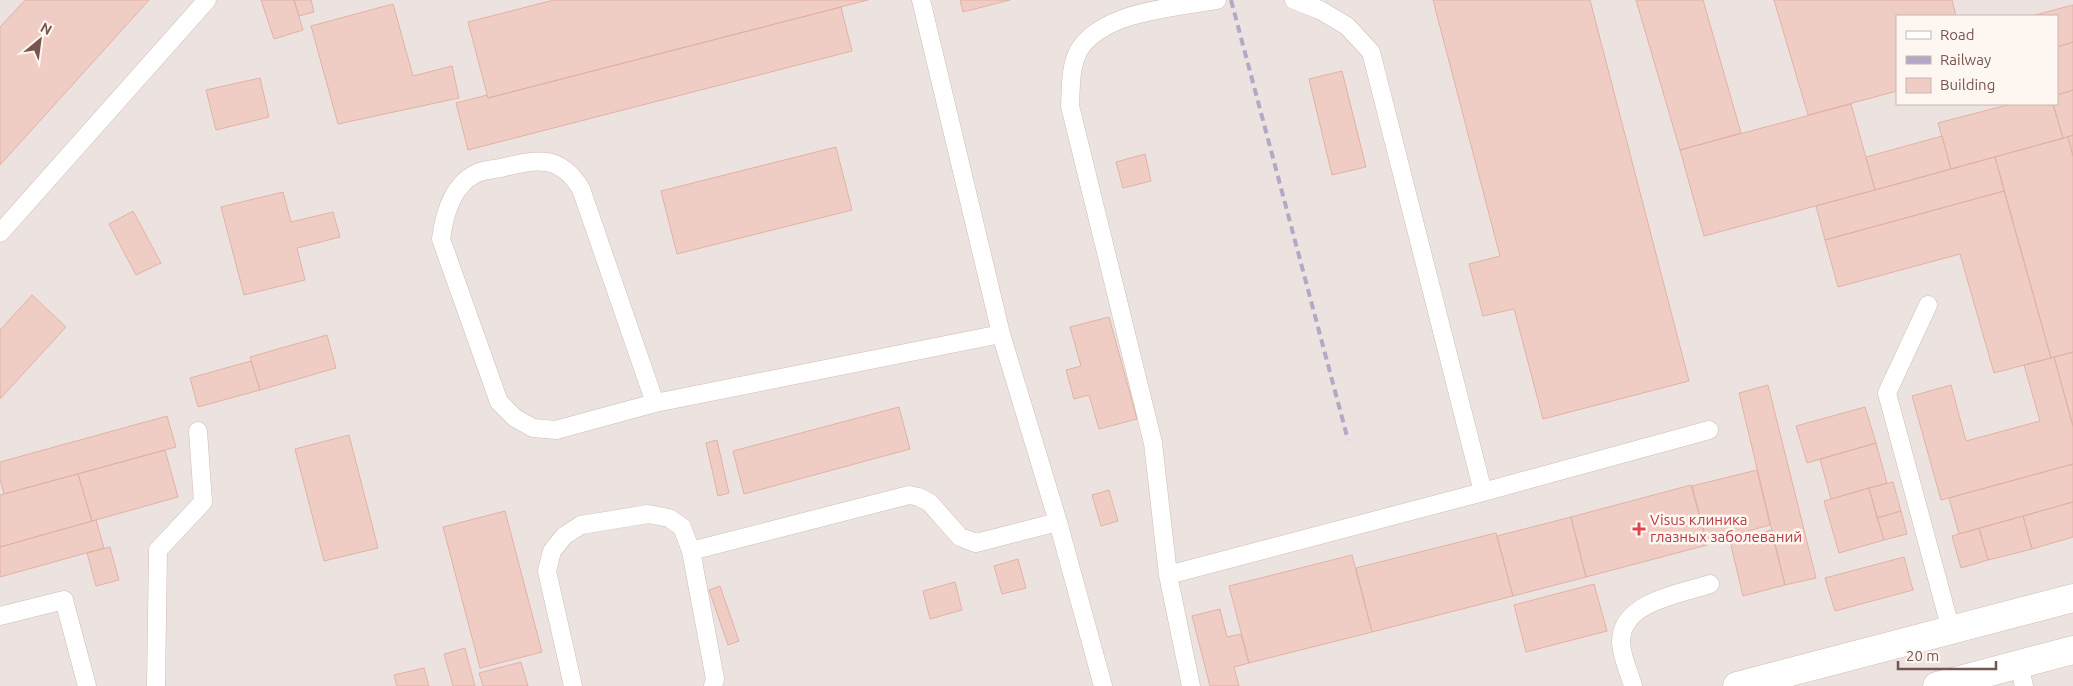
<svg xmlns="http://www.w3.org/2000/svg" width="2073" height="686" font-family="Ubuntu,sans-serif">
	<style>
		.industrial { fill: #ece3e0; fill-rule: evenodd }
		.building { fill: #f0cdc4; stroke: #e2b1a5 }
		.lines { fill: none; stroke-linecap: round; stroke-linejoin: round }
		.lane-casing { stroke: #d0bbb3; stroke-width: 19 }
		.secondary-casing { stroke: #d3bab1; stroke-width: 29 }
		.lane { stroke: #fff; stroke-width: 18 }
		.secondary { stroke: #fff; stroke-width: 28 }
		.rail { stroke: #b3a8c6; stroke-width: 4; stroke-dasharray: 8 5; stroke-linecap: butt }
		.health-dot { fill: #e0444e; stroke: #fef7f1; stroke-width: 2 }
		.labels { text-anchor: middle; stroke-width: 5; stroke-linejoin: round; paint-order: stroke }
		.health-label { font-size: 15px; fill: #be3a42; stroke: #fef7f1; text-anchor: start }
	</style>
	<rect width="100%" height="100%" fill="#fcf2eb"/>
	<path class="industrial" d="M0 0H2073V686H0ZM1897 16H2057V104H1897Z"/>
	<path class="building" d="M25 0H149L0 165V27Z
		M261 0H294L303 30 274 39Z
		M294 0H311L314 12 299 16Z
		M554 0H868L488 98 468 22Z
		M960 0H1010L963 12Z
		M1433 0H1590L1689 381 1543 419 1514 309 1483 316 1469 264 1500 256Z
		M1636 0H1703L1741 133 1680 150Z
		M1774 0H1952L1956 16H1897V91L1808 115Z
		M393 4 413 76 452 66 459 98 338 124 311 26Z
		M2073 5V42L2057 47V16H2031Z
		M841 7 852 51 468 150 456 103 487 95 488 98Z
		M2073 42V90L2057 95V47Z
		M1342 71 1366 167 1332 175 1309 79Z
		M260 78 269 117 216 130 206 90Z
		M2073 90V135L2063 138 2053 104H2057V95Z
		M1851 104 1875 190 1704 236 1680 150Z
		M2011 104H2053L2063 138 1951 169 1938 123Z
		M2073 135V156L2068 137Z
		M1942 136 1951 169 1875 190 1866 157Z
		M2068 137 2073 156V352L2051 358 1995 157Z
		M836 147 852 210 677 254 661 191Z
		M1145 154 1151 181 1123 188 1116 162Z
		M1995 157 2004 191 1825 240 1816 206Z
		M2004 191 2051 358 1994 373 1960 254 1838 287 1825 240Z
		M283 192 291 222 333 212 340 237 297 248 305 280 244 295 221 207Z
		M133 211 161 263 136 275 109 224Z
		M32 295 66 327 0 399V330Z
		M1109 317 1137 419 1099 429 1089 395 1074 399 1066 370 1081 366 1070 327Z
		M327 335 336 368 260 390 250 357Z
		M2073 352V426L2054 357Z
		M2054 357 2073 426V464L1941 500 1912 396 1951 385 1966 441 2040 421 2024 365Z
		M251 361 260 390 198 407 190 378Z
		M1768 385 1816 578 1785 585 1739 393Z
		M899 407 910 449 744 494 733 451Z
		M1865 407 1876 443 1807 463 1796 426Z
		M167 416 176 447 4 494 0 479V462Z
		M349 435 378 548 324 561 295 449Z
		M717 440 729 493 718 496 706 443Z
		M1876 443 1887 483 1831 499 1820 459Z
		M165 450 178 497 92 521 78 474Z
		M2073 464V502L1959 534 1949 498Z
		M1757 470 1770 525 1707 542 1692 486Z
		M78 474 92 521 0 547V495Z
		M1893 482 1901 511 1877 518 1869 488Z
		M1691 485 1707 545 1586 577 1571 517Z
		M1869 488 1884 540 1839 553 1824 501Z
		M1109 490 1118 521 1101 526 1092 495Z
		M2073 502V537L2032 549 2023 516Z
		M505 511 542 652 480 668 443 527Z
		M1901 511 1907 534 1884 540 1877 518Z
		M2023 516 2032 549 1988 560 1979 528Z
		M1571 517 1586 577 1513 596 1497 536Z
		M96 520 104 548 0 577V547Z
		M1979 528 1988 560 1961 568 1952 536Z
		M1771 530 1785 585 1743 596 1730 541Z
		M1496 533 1513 596 1372 632 1356 568Z
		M110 547 119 580 96 586 87 553Z
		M1352 555 1372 632 1249 663 1229 586Z
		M1904 557 1913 590 1835 611 1825 578Z
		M1018 559 1026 588 1002 594 994 566Z
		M955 582 962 610 930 619 923 591Z
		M1594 584 1607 631 1526 652 1514 605Z
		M720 586 739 641 728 645 709 590Z
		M1220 609 1227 637 1241 634 1249 663 1234 667 1239 686H1210L1192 616Z
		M465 648 475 686H453L444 654Z
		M521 662 528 686H483L479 673Z
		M424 668 429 686H397L394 675Z"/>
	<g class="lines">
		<defs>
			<path id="lane" d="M921 0 1001 334 1058 522 1103 686
				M0 233 207 0
				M1928 305 1887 393 1951 630
				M655 403 581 189C560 154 537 159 501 168 494 169 482 170 475 174 452 186 444 216 441 239L499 402 515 418 533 428 556 430 655 403 1001 334
				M1483 492 1709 430
				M691 551 909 495 919 497 930 503 960 537 976 543 1058 522
				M1168 575 1483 492 1371 52 1347 26 1320 10 1294 0
				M0 616 64 600 87 686
				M2019 664 2024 686
				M156 686 158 550 203 502 198 431
				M573 686 547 571 552 551 564 536 581 525 648 514 669 518 682 527 691 551 715 679 713 686
				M1191 686 1168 575 1153 443 1070 106C1071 88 1070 66 1079 50 1103 11 1177 7 1217 0
				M1633 686C1629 672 1621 655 1621 641 1622 601 1681 594 1710 584"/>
			<path id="secondary" d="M1737 686 2073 598
				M1937 686 2073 650"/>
		</defs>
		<use href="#lane" class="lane-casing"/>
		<use href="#secondary" class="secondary-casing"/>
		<use href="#lane" class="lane"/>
		<use href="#secondary" class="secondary"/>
		<path class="rail" d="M1231 0 1348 440"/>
	</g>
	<path class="health-dot" d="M1636.5 521.5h5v5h5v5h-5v5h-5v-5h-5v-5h5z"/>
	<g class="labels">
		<g class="health-label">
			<text x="1650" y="525">Visus клиника<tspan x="1650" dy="17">глазных заболеваний</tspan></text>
		</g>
	</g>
	<rect x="1896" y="15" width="162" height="90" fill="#fef7f1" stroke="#c8b6b0"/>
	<rect x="1906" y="31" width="25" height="8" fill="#ffffff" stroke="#c8b6b0"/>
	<text x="1940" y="40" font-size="15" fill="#76554f">Road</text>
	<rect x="1906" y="56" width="25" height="8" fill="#b3a8c6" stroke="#c8b6b0"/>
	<text x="1940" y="65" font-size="15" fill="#76554f">Railway</text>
	<rect x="1906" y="78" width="25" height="15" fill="#f0cdc4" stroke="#c8b6b0"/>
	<text x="1940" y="90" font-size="15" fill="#76554f">Building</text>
	<g transform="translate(40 40) rotate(29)" stroke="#fef7f1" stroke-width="4" paint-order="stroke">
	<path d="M0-4L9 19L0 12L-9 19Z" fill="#76554f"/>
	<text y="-8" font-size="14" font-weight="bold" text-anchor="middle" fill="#76554f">N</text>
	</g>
	<path d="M1898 661v8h98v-8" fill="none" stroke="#76554f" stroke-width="2.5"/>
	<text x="1906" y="661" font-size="15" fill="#76554f" stroke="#fef7f1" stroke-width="4" paint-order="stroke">20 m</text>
</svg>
